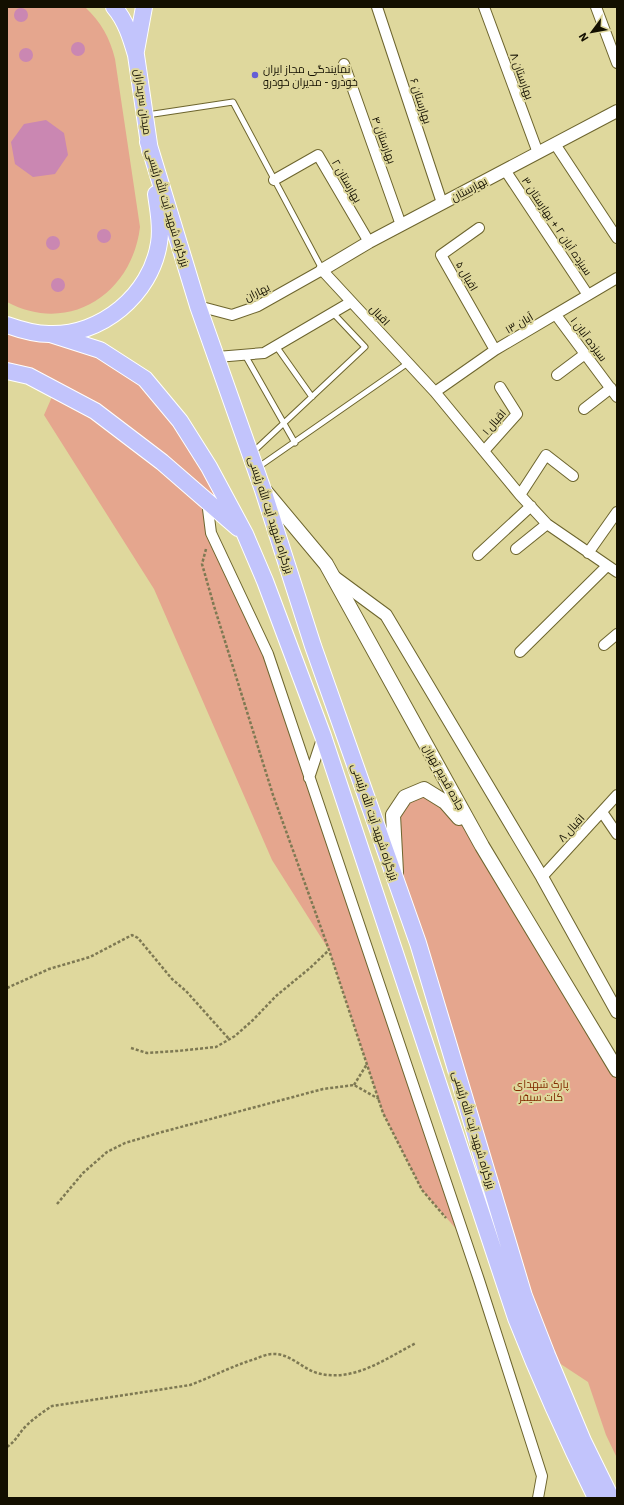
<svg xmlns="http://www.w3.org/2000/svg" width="624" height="1505" font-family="'IBM Plex Sans',Cairo,sans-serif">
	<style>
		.green { fill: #e5a68e }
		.water { fill: #ca87b2 }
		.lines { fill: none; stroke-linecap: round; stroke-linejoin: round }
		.service-casing { stroke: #6d652e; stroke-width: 7 }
		.minor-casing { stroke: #6d652e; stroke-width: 12 }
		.tertiary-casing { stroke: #6d652e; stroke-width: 14 }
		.secondary-casing { stroke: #6d652e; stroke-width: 16 }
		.trunk-casing { stroke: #fff; stroke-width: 18 }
		.path { stroke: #7e7953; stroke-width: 2.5; stroke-dasharray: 3 2; stroke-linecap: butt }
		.service { stroke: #fff; stroke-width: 5 }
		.minor { stroke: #fff; stroke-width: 10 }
		.tertiary { stroke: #fff; stroke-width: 12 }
		.secondary { stroke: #fff; stroke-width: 14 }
		.trunk { stroke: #c2c4fc; stroke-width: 16 }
		.poi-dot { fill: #655ed7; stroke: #dfd89d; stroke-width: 1.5 }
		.labels { text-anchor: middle; stroke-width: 4; stroke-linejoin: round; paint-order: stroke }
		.poi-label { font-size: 11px; fill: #130f00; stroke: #dfd89d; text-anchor: start }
		.street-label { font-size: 11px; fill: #130f00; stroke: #dfd89d }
		.park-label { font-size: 11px; fill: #822b00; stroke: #dfd89d }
	</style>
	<rect width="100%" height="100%" fill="#dfd89d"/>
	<path class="green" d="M7 7H85C101 22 110 38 115 59L140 227C132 294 69 335 7 302Z
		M7 325 50 334 145 379 236 517 208 502 211 533 268 654 465 1239 422 1190 383 1113 329 950 272 860 154 589 44 415 55 390 7 371Z
		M424 789 445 802 482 846 617 1070V1458L606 1435 588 1382 547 1355 396 883 393 815Z"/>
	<path class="water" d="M14 15a7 7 0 1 1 14 0a7 7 0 1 1-14 0Z
		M71 49a7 7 0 1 1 14 0a7 7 0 1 1-14 0Z
		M19 55a7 7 0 1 1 14 0a7 7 0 1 1-14 0Z
		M46 120 64 133 68 155 55 174 33 177 15 164 11 142 24 124Z
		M97 236a7 7 0 1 1 14 0a7 7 0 1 1-14 0Z
		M46 243a7 7 0 1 1 14 0a7 7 0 1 1-14 0Z
		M51 285a7 7 0 1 1 14 0a7 7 0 1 1-14 0Z"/>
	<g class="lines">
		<defs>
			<path id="service" d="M147 115 233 102 322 269
				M276 346 312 397
				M245 355 295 443
				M253 452 365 347 333 313
				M257 468 408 363"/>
			<path id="minor" d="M377 7 442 203
				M484 7 538 153
				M596 7 617 63
				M344 64 401 225
				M555 144 617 238
				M505 170 588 295
				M274 180 318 155 369 242
				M479 228 441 255 495 350
				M198 306 232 315 258 306 322 270 435 392 520 495 547 524 617 572
				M556 315 617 397
				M217 357 264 353 351 302
				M557 375 585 354
				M435 392 495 350 617 278
				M584 409 611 388
				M484 451 517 414 500 387
				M520 495 546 455 573 476
				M207 501 211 533 268 654 479 1280 542 1476 538 1498
				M516 549 547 524
				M588 553 617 512
				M478 555 531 506
				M604 645 617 634
				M520 652 607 566
				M309 778 323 736
				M602 812 617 834
				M542 877 617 795"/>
			<path id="tertiary" d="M322 270 369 242 617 111
				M333 576 386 615 542 877 617 1012"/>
			<path id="secondary" d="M265 491 326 564 482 846 617 1070
				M396 872 393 815 405 797 424 789 445 802 459 818"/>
			<path id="trunk" d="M114 7C126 21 131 38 136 55L150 151
				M136 51 144 7
				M148 142 198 306 263 490 313 646 418 943 524 1296 547 1355 583 1441 611 1498
				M7 325C21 330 34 334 49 334 101 336 151 295 159 243 162 226 158 210 156 194
				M50 334 100 350 145 379 180 421 209 467 245 534 265 581 323 736 516 1318C540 1379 567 1439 596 1498
				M7 371 29 376 95 411 162 462 238 528"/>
		</defs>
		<use href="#service" class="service-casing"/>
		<use href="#minor" class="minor-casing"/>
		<use href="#tertiary" class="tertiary-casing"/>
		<use href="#secondary" class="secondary-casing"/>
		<use href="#trunk" class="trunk-casing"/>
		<path class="path" d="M206 549 202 564 214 606 273 795 329 950 383 1113 422 1190 446 1218
			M7 988 49 969 90 957 132 935 138 938 172 979 186 991 229 1039
			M131 1048 147 1053 177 1051 216 1047 235 1036 253 1020 276 996 310 968 329 950
			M354 1085 367 1064
			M57 1204 83 1173 107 1152 125 1143 162 1132 323 1089 354 1085 379 1099
			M7 1447C16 1441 19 1433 26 1426 34 1418 43 1412 52 1406L190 1385C212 1377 232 1366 255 1359 260 1357 267 1354 272 1354 290 1353 301 1368 317 1373 353 1383 385 1359 416 1343"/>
		<use href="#service" class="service"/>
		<use href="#minor" class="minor"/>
		<use href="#tertiary" class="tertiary"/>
		<use href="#secondary" class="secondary"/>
		<use href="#trunk" class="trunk"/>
	</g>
	<circle class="poi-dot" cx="255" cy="75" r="4"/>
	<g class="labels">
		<g class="poi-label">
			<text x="263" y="73">نمایندگی مجاز ایران<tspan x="263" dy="13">خودرو - مدیران خودرو</tspan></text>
		</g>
		<g class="street-label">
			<text transform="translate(522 76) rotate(70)" y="4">بهارستان ۸</text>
			<text transform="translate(421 101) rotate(72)" y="4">بهارستان ۶</text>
			<text transform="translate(143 102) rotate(82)" y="4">میدان سربداران</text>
			<text transform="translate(384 140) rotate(70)" y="4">بهارستان ۴</text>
			<text transform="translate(347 181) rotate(60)" y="4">بهارستان ۲</text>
			<text transform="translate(469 189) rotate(-28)" y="4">بهارستان</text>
			<text transform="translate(168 208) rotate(73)" y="4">بزرگراه شهید آیت الله رئیسی</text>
			<text transform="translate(557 226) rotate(56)" y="4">سیزده آبان ۲ + بهارستان ۳</text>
			<text transform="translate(467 276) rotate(60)" y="4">اقبال ۵</text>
			<text transform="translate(257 292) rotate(-26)" y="4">بهاران</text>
			<text transform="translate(380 315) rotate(47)" y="4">اقبال</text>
			<text transform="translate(519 323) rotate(-30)" y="4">۱۳ آبان</text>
			<text transform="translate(589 339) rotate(53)" y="4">سیزده آبان ۱</text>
			<text transform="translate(494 422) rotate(-49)" y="4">اقبال ۱</text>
			<text transform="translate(271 515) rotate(72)" y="4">بزرگراه شهید آیت الله رئیسی</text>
			<text transform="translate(444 777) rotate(61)" y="4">جاده قدیم تهران</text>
			<text transform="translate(375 822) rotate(71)" y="4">بزرگراه شهید آیت الله رئیسی</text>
			<text transform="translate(571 828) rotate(-47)" y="4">اقبال ۸</text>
			<text transform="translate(474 1130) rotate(73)" y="4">بزرگراه شهید آیت الله رئیسی</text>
		</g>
		<g class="park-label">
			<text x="541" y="1088">پارک شهدای<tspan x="541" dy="13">کات سیفر</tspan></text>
		</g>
	</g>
	<rect width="624" height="1505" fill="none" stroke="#130f00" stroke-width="16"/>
	<g transform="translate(592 32) rotate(238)" stroke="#dfd89d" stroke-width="3" paint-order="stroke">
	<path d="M0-3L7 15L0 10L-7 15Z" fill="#130f00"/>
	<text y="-6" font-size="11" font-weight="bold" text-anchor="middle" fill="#130f00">N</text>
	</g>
</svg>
